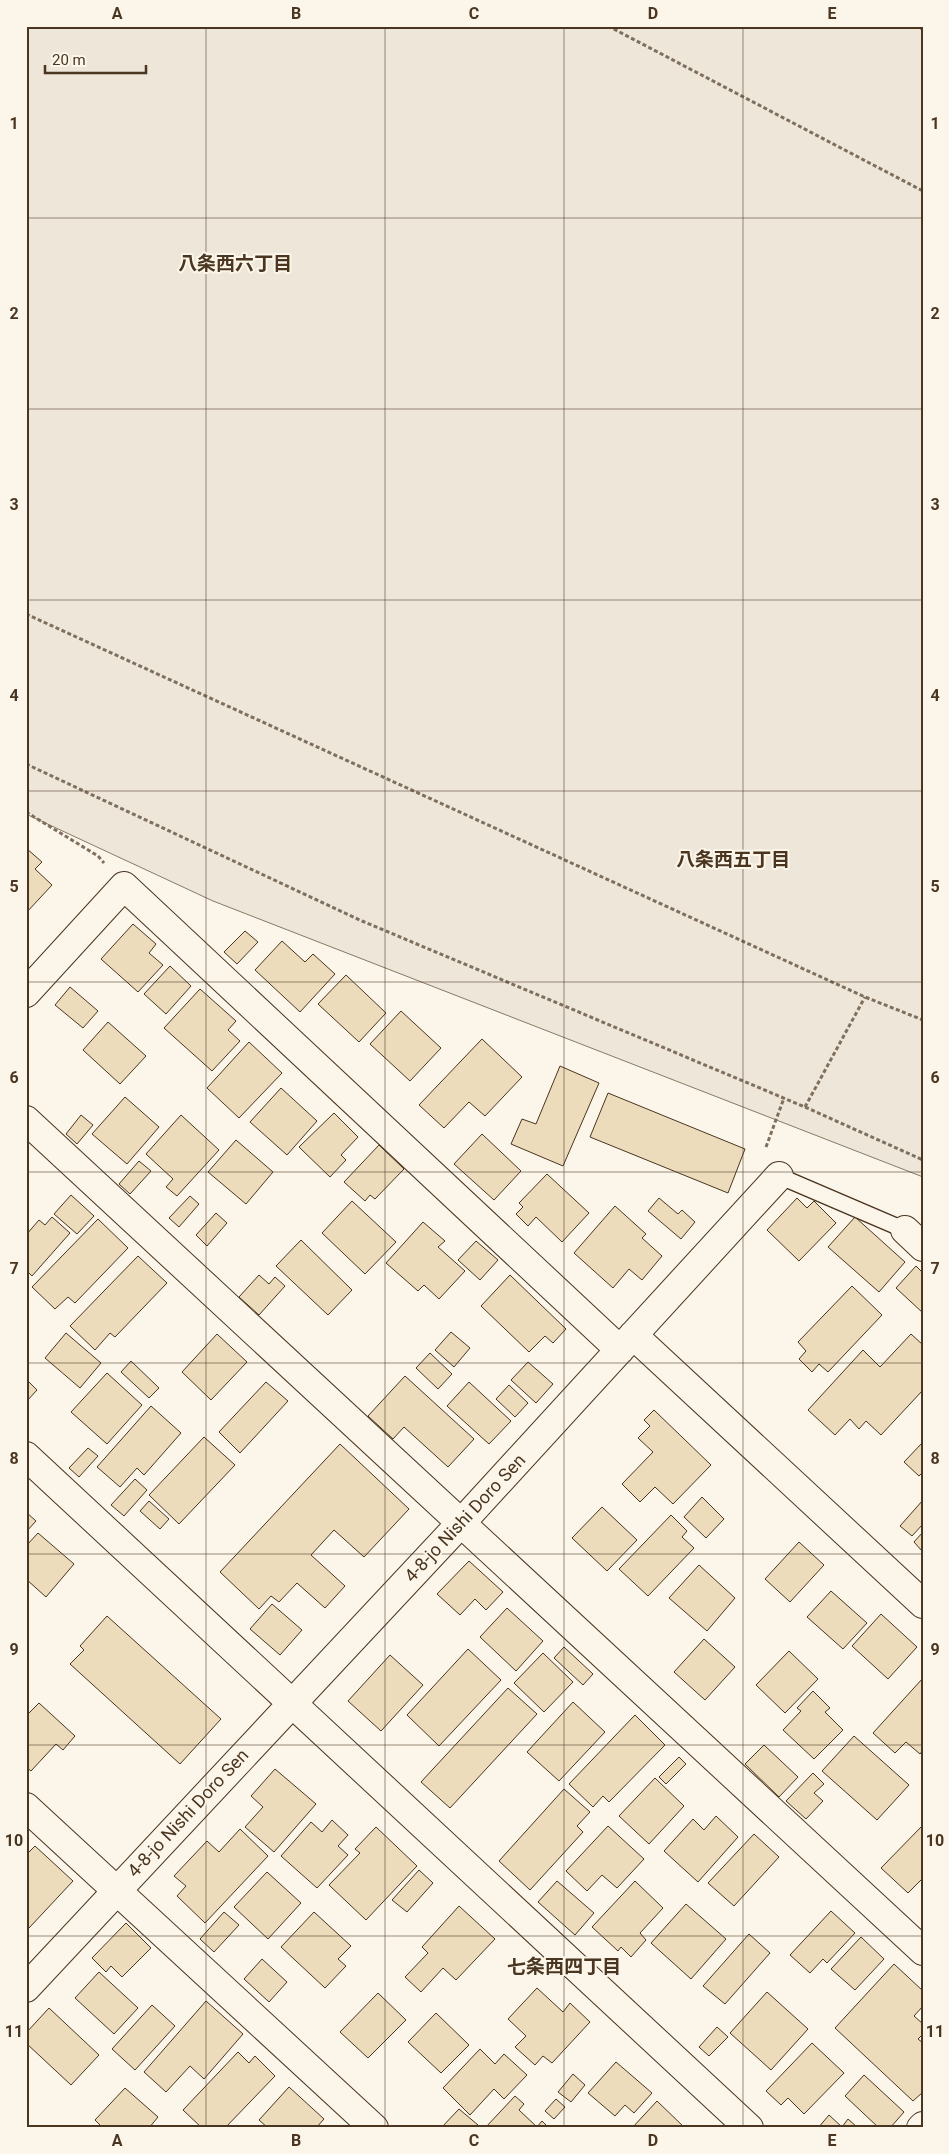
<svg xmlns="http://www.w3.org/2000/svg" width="949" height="2154" font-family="Roboto,'Noto Sans JP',sans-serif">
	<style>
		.green { fill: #ede6d9; stroke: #887966 }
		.building { fill: #ecdcbc; stroke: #4a3520 }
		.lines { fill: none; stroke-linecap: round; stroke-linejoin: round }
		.lane-casing { stroke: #4a3520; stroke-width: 18 }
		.street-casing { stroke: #4a3520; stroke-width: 30 }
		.path { stroke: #7f6f5c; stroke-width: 3; stroke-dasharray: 4 2.5; stroke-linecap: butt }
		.lane { stroke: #fbf6e9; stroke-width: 15 }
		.street { stroke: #fbf6e9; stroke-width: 28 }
		.grid { fill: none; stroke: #4a3520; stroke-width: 1; stroke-opacity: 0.55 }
		.labels { text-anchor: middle; stroke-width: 4; stroke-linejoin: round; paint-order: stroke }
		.street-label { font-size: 18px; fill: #4a3520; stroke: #fbf6e9 }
		.neighbourhood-label { font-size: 19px; font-weight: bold; fill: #4a3520; stroke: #fbf6e9 }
		.neatline { fill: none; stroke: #4a3520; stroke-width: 2 }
		.grid-label { font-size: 16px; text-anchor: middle; font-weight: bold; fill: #4a3520 }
	</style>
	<rect width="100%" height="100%" fill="#fbf6e9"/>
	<path class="green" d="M26 26H916L923 31V1177L213 901 26 814Z"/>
	<path class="building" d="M26 848 42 862 35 869 52 885 26 913Z
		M133 924 156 944 149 953 163 965 138 992 101 959Z
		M245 931 258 942 237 964 224 952Z
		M282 941 305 962 313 954 335 974 300 1012 255 970Z
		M170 966 191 986 166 1014 144 994Z
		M346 975 386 1013 359 1042 318 1004Z
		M70 987 98 1011 83 1028 55 1005Z
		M200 989 236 1021 228 1030 240 1041 212 1071 164 1028Z
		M401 1011 441 1048 410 1081 370 1044Z
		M108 1022 146 1056 120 1084 83 1050Z
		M482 1039 522 1077 485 1116 469 1102 444 1128 419 1105Z
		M249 1042 282 1073 239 1118 207 1088Z
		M560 1066 599 1083 563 1166 511 1144 522 1119 536 1124Z
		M281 1088 317 1121 287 1155 250 1122Z
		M608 1093 745 1149 728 1193 590 1137Z
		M125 1097 159 1127 127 1164 92 1134Z
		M334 1113 358 1137 341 1155 346 1160 330 1177 299 1147Z
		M81 1115 93 1125 77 1144 66 1134Z
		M181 1115 219 1150 177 1196 166 1187 173 1179 146 1154Z
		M482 1134 521 1171 494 1200 454 1164Z
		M236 1140 273 1172 246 1204 208 1172Z
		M379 1145 404 1169 375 1199 370 1195 365 1201 344 1182Z
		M139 1161 151 1171 130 1194 119 1184Z
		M547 1174 589 1213 562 1242 536 1217 528 1226 516 1214 523 1207 519 1203Z
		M71 1195 94 1216 77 1234 54 1214Z
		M190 1196 199 1204 179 1227 169 1218Z
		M659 1198 678 1214 682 1210 695 1222 681 1239 648 1211Z
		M797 1198 807 1208 814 1201 836 1223 799 1261 767 1230Z
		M352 1201 396 1242 365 1274 322 1233Z
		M615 1206 646 1234 642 1238 662 1256 642 1280 629 1269 613 1288 574 1253Z
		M216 1213 227 1223 207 1246 196 1235Z
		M52 1217 70 1233 32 1276 26 1270V1235L39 1220 45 1225Z
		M855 1217 905 1262 879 1292 828 1247Z
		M98 1219 128 1248 75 1303 68 1297 55 1309 32 1287Z
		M423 1222 445 1241 438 1247 465 1271 439 1299 424 1285 418 1291 386 1263Z
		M301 1240 352 1290 328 1315 276 1266Z
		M476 1241 498 1260 480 1280 458 1260Z
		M138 1256 167 1283 115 1337 110 1333 95 1350 70 1326Z
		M916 1266 923 1273V1313L896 1288Z
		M259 1275 269 1284 275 1277 285 1286 259 1315 239 1297Z
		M510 1275 566 1329 553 1343 545 1336 529 1352 481 1306Z
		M852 1286 882 1315 828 1372 819 1364 812 1372 799 1359 806 1351 798 1342Z
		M451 1332 470 1348 454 1367 435 1350Z
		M66 1333 101 1363 80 1388 45 1358Z
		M217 1334 247 1362 211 1400 182 1372Z
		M911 1334 923 1345V1390L881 1435 866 1421 859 1429 850 1419 835 1435 808 1410 863 1350 880 1367Z
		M430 1353 452 1374 438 1389 416 1368Z
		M131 1361 159 1388 149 1398 121 1372Z
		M528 1362 553 1384 536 1403 511 1380Z
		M107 1373 142 1405 107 1444 71 1412Z
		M405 1376 474 1439 448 1467 404 1427 393 1439 368 1416Z
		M27 1380 37 1390 26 1402V1381Z
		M266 1382 288 1401 240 1453 219 1432Z
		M469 1382 511 1421 489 1444 447 1406Z
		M509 1385 528 1403 515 1417 496 1399Z
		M151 1406 181 1433 144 1475 137 1468 120 1487 97 1467Z
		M654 1410 711 1465 673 1504 655 1487 640 1502 622 1484 653 1452 638 1438 650 1426 644 1420Z
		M204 1437 235 1465 179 1524 149 1495Z
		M923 1442V1472L919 1476 904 1462Z
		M340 1444 409 1509 364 1557 334 1530 311 1555 345 1586 325 1608 297 1583 279 1602 271 1596 259 1609 220 1572Z
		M88 1448 98 1456 79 1477 69 1468Z
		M135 1479 147 1490 124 1516 111 1505Z
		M702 1497 724 1519 706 1538 684 1517Z
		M923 1500V1524L912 1536 900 1526Z
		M149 1501 169 1519 160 1529 140 1511Z
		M602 1507 637 1540 607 1571 572 1538Z
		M26 1512 36 1521 26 1532Z
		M671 1515 687 1531 682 1537 694 1548 648 1596 619 1569Z
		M923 1532V1550L922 1551 914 1542Z
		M38 1533 74 1564 46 1597 26 1579V1546Z
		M799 1542 824 1565 790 1602 765 1579Z
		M469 1561 503 1592 486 1610 475 1599 460 1615 437 1594Z
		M699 1565 735 1598 707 1631 669 1598Z
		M831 1591 867 1623 843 1649 807 1617Z
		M272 1604 302 1630 280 1655 250 1629Z
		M507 1608 543 1641 516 1671 480 1637Z
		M881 1614 917 1647 888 1679 852 1646Z
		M107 1616 221 1719 180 1764 70 1664 84 1650 80 1646Z
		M704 1639 735 1667 705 1700 674 1672Z
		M564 1647 593 1674 583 1685 554 1658Z
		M468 1649 501 1680 439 1746 407 1715Z
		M789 1651 818 1679 785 1713 756 1685Z
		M543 1653 573 1682 544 1712 514 1683Z
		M390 1655 423 1685 381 1731 348 1701Z
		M923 1678V1750L920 1754 906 1742 895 1753 873 1733Z
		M508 1688 537 1714 450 1808 421 1782Z
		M813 1691 830 1708 825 1712 843 1730 814 1759 783 1730 801 1711 797 1708Z
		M573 1702 605 1732 559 1781 527 1752Z
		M39 1703 75 1736 63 1750 56 1744 31 1771 26 1767V1716Z
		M635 1715 665 1745 609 1802 603 1796 593 1807 569 1784Z
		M854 1736 909 1785 877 1820 822 1771Z
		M764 1745 798 1777 779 1797 745 1764Z
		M679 1757 686 1764 666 1784 659 1777Z
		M275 1769 316 1804 274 1852 245 1827 263 1807 251 1796Z
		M813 1773 824 1784 814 1793 823 1801 806 1819 786 1801Z
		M655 1778 684 1806 649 1844 619 1816Z
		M564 1789 590 1812 577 1826 583 1832 530 1890 499 1861Z
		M716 1816 738 1837 698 1882 664 1851 693 1819 704 1830Z
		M332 1820 348 1835 338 1846 348 1855 317 1888 281 1856 311 1822 322 1832Z
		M923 1825V1878L908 1893 881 1868Z
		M608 1826 644 1859 617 1888 602 1875 587 1891 566 1871Z
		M376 1827 417 1866 366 1920 329 1885 360 1853 355 1849Z
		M240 1829 268 1856 205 1923 177 1896 186 1886 174 1876 207 1841 219 1852Z
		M754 1834 779 1857 734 1906 708 1883Z
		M35 1846 73 1881 29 1928 26 1926V1855Z
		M419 1870 433 1883 407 1912 392 1900Z
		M267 1872 301 1903 268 1939 234 1907Z
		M557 1881 594 1913 575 1935 538 1902Z
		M635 1881 663 1908 640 1933 646 1940 631 1957 621 1947 618 1951 592 1927Z
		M686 1904 726 1939 691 1979 651 1943Z
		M459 1906 495 1939 456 1980 443 1968 421 1992 405 1977 428 1953 422 1947Z
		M831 1911 855 1933 827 1963 823 1959 810 1973 790 1955Z
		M224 1912 239 1925 214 1952 200 1939Z
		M314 1912 351 1946 338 1959 346 1966 325 1988 281 1947Z
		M126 1923 151 1948 122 1977 111 1966 106 1972 92 1958Z
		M749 1934 770 1953 725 2004 703 1986Z
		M861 1937 884 1959 855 1990 831 1969Z
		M262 1959 287 1982 269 2002 244 1979Z
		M894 1964 923 1991V2006L914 2016 923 2024V2034L918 2039 923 2043V2092L913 2101 835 2028Z
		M99 1972 138 2008 114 2034 75 1998Z
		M537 1988 563 2012 570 2003 590 2022 552 2063 543 2056 535 2065 515 2047 526 2036 508 2019Z
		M767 1992 808 2029 771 2070 730 2033Z
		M378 1993 406 2020 368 2058 340 2032Z
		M206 2001 243 2034 204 2079 190 2066 166 2092 144 2072Z
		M152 2005 175 2026 135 2070 112 2049Z
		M49 2008 99 2055 71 2085 26 2043V2033Z
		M436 2013 469 2045 441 2073 408 2042Z
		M717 2027 728 2037 709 2056 699 2047Z
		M812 2043 844 2073 804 2114 788 2098 781 2105 766 2091Z
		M480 2049 495 2064 504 2054 527 2075 504 2099 494 2089 470 2115 443 2088Z
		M238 2052 249 2063 255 2056 275 2076 225 2128H202L183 2110Z
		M616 2062 652 2093 634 2113 625 2105 615 2116 588 2093Z
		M573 2074 585 2085 571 2102 558 2092Z
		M864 2075 904 2112 890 2128H879L845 2096Z
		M289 2087 324 2119 316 2128H268L259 2120Z
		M125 2088 158 2117 149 2128H103L95 2120Z
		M515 2096 524 2104 519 2110 537 2127 542 2121 549 2128H485Z
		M556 2099 565 2107 554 2119 545 2111Z
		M657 2101 685 2128H632Z
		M459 2109 478 2125 475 2128H441Z
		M829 2115 842 2127 848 2119 858 2128H818Z"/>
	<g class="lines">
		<defs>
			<path id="lane" d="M779 1176 905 1230"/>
			<path id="street" d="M26 993 124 886 620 1350
				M26 1120 923 1951
				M905 1230 923 1247
				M633 1335 923 1604
				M26 1456 749 2128
				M26 1807 374 2128
				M26 1988 461 1523 779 1176
				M921 2128 923 2126"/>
		</defs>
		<use href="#lane" class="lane-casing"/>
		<use href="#street" class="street-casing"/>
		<path class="path" d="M608 26 923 191
			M26 614 865 997 923 1020
			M26 764 362 921 805 1107 923 1160
			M26 812 98 856 104 863
			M805 1107 865 997
			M766 1147 784 1098"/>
		<use href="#lane" class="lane"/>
		<use href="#street" class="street"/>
	</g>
	<path class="grid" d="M206 26V2128M385 26V2128M564 26V2128M743 26V2128M26 218H923M26 409H923M26 600H923M26 791H923M26 982H923M26 1172H923M26 1363H923M26 1554H923M26 1745H923M26 1936H923"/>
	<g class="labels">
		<g class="street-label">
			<text transform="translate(465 1518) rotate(-47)" y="6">4-8-jo Nishi Doro Sen</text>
			<text transform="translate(188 1813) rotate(-47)" y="6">4-8-jo Nishi Doro Sen</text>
		</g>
		<g class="neighbourhood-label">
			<text x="235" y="270">八条西六丁目</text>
			<text x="733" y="866">八条西五丁目</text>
			<text x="564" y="1973">七条西四丁目</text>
		</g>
	</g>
	<rect width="949" height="2154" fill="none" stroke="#fbf6e9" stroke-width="55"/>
	<path d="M45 65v8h101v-8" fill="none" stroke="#4a3520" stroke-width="2.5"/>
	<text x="52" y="65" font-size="15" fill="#4a3520" stroke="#fbf6e9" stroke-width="4" paint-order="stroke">20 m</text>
	<rect x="28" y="28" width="894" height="2098" class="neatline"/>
	<g class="grid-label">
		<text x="117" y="19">A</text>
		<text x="296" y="19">B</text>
		<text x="474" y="19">C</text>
		<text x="653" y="19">D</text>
		<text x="832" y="19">E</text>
		<text x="14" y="129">1</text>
		<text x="935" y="129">1</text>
		<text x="14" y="319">2</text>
		<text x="935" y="319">2</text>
		<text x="14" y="510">3</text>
		<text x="935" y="510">3</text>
		<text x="14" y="701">4</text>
		<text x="935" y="701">4</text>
		<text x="14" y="892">5</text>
		<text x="935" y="892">5</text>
		<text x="14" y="1083">6</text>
		<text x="935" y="1083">6</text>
		<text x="14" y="1274">7</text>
		<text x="935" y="1274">7</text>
		<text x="14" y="1464">8</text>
		<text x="935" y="1464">8</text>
		<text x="14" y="1655">9</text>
		<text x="935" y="1655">9</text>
		<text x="14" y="1846">10</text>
		<text x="935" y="1846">10</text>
		<text x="14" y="2037">11</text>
		<text x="935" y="2037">11</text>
		<text x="117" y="2146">A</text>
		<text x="296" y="2146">B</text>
		<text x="474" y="2146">C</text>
		<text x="653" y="2146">D</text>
		<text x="832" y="2146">E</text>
	</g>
</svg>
